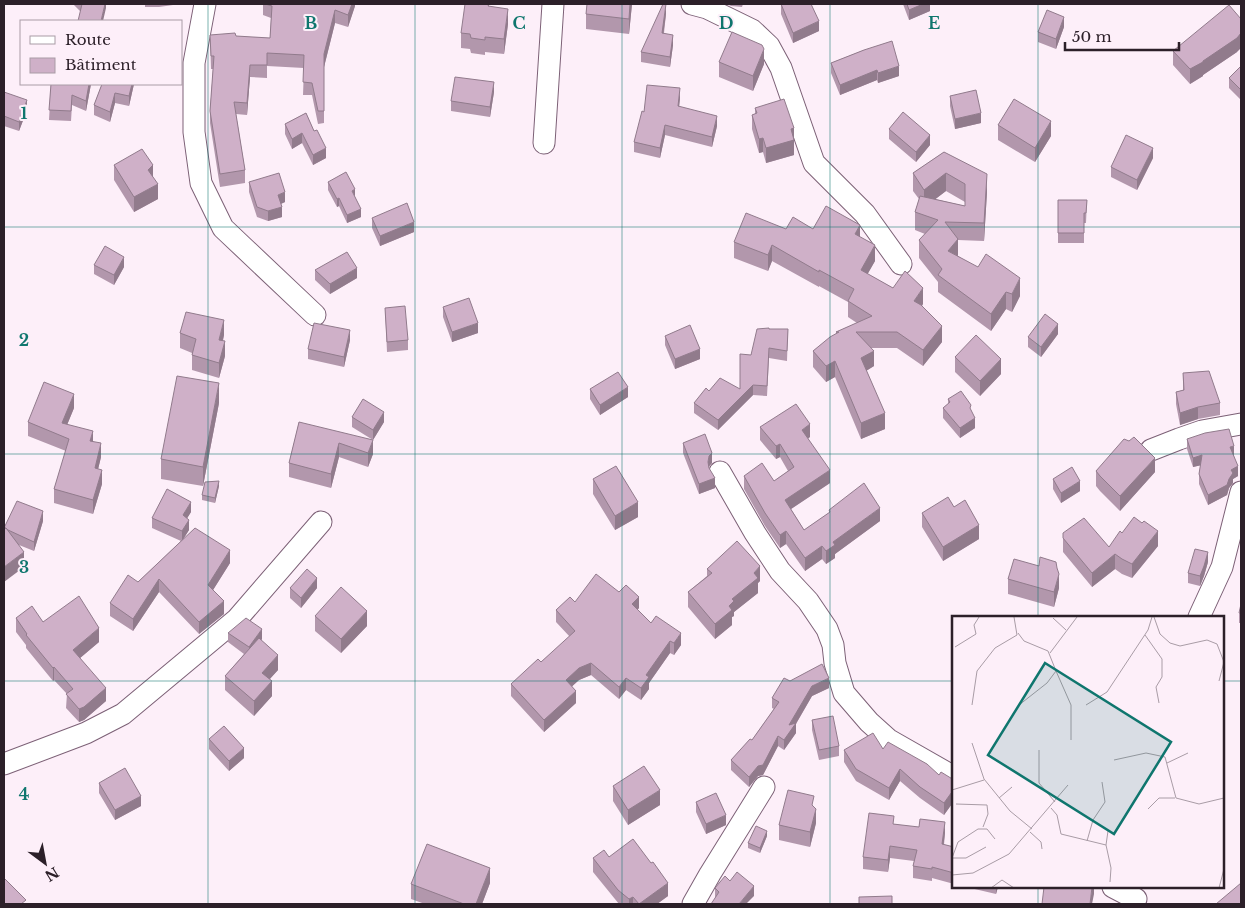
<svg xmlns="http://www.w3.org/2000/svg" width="1245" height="908" font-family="'Libre Baskerville',serif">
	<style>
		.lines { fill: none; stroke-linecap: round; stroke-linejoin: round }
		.minor-casing { stroke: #7c6076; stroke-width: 23 }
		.minor { stroke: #fff; stroke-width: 21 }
		.wall { fill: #b297ac; fill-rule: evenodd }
		.shaded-wall { fill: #917b8c }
		.building { fill: #cfb0c8; stroke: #917b8c }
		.grid { fill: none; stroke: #0f766e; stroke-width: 1; stroke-opacity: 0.55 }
		.inset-road { fill: none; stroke: #a99ca6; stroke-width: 1 }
		.view { fill: #0f766e; fill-opacity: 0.15; stroke: #0f766e; stroke-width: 2.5 }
		.inset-edge { fill: none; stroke: #2c2029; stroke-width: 2.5 }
		.grid-label { font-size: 16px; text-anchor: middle; font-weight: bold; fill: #0f766e; stroke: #fdeff9; stroke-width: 4; stroke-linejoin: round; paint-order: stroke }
	</style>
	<rect width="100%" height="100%" fill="#fdeff9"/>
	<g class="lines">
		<defs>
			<path id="minor" d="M205 4 194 63V132L201 183 223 228 315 315
				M692 4 707 8 752 30 769 46 781 68 814 163 865 214 901 264
				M544 143 553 4
				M1151 450 1179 439 1202 431 1241 424
				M720 472 755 533 780 571 808 601 827 629 833 645 835 663 844 693 869 722 889 740 954 777
				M1199 617 1222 567 1241 492
				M4 764 86 733 123 714 237 619 321 522
				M1113 887 1136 899
				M693 904 710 874 764 787"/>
		</defs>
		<use href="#minor" class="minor-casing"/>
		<use href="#minor" class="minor"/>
	</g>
	<path class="wall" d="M73 4H106V8L80 11Z
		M145 4H180L159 7H145Z
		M263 4H355V6L348 27 335 23 324 67V123L318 124 312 95H303L304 68 267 66V78L250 77 247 115 236 114 245 170V183L220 187 210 123V111L213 69H211L210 35 270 38 271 18 263 15Z
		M489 4V6L508 24 504 54 485 52V55L471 53 470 49 461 48V33Z
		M587 4H632L629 34 586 29V14Z
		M727 4H743L742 7 731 6Z
		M781 4 819 31 793 43 781 14Z
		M903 4H930V11L909 20Z
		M666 14 664 33 673 45 670 67 641 62V52Z
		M1064 27 1056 49 1038 42V32Z
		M864 50 899 76 878 83 877 80 840 95 831 73V63Z
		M1173 51 1237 52 1203 75V76L1190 84 1173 65Z
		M719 62 764 64 753 91 719 77Z
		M1241 66V100L1229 88V78Z
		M51 84H91L86 111 72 105 71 121 49 120Z
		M102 84H134L129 106 115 103 110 122 94 115V105Z
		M4 92 27 110 19 131 4 126Z
		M494 92 490 117 451 111V101Z
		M950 96 981 123 955 129 950 106Z
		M680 98 679 107 717 126 712 147 665 135 660 158 634 152V142L644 112Z
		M755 108 794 128V155L766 163 763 152 759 153 752 129V115L755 114Z
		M306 113 326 158 313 165 302 143 292 149 285 134V124Z
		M998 125 1051 136 1035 162 998 140Z
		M889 129 930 145 916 162 889 139Z
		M944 152 987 192 984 241 958 240V256L1020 296 1012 312 1006 309 991 331 938 292V282L919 258V240L925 234 915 230V212L919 199 913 191V173ZM946 191 965 202V206L935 199Z
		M1153 158 1137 190 1111 177V167Z
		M114 165 158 199 134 212 114 180Z
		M249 182 285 202 281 204 282 217 268 221 257 217 249 192Z
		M328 182 355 197 361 217 347 223 339 206 337 207 328 190Z
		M1058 200H1087L1086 223H1084V243H1058Z
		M372 218 414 232 380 246 372 228Z
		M786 229H813L860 237 875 261 867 274 893 288 923 304 922 305 942 342 923 366 897 348H871L874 366 866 371 885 429 861 439 835 377 826 382 813 367V351L836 334V332L857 323 848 317V302L819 286V287L772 261 768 271 734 258V242Z
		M94 265 124 267 114 285 94 274Z
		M315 270 357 278 330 294 315 280Z
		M443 307 478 333 452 342 443 317Z
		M385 308 408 340V350L387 352Z
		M769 329H788L787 361 769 358 767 396 753 395 718 430 694 413V403L709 391 740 389 751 355Z
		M180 333 224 335 223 341 225 356 219 378 192 370V353L180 348Z
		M1058 334 1041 357 1028 347V337Z
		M665 336 700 359 675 369 665 345Z
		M350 340 344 367 308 359V349Z
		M955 357 1001 374 980 396 955 372Z
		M1183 373 1220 403V415L1198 419 1180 425 1176 404V392L1183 390Z
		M590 389 628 397 600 415 590 399Z
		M948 399 971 410 975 428 960 438 943 418V408L948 404Z
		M219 403 203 486 161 479V459Z
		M74 408 67 425 93 441 101 457 98 469 102 484 93 514 54 503V489L66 451 28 436V422Z
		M352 417 384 422 373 440 352 427Z
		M299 422 373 454 368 467 339 457 331 488 289 477V463Z
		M760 427 810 437 808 438 830 483 791 509 804 530 829 513V510L880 521 835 554V558L826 564 822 559 805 571 786 544 780 548 765 526 744 489V476L774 481 788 471 780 457 776 459 760 440Z
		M1187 439 1234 456 1238 476 1233 479V483L1229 488 1227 495 1208 505 1199 484V474L1201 465 1193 467 1187 449Z
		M683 443 712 463 709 467 715 488 699 494 683 453Z
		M1096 471 1155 472 1120 511 1100 491 1096 486Z
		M593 479 638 517 615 530 593 494Z
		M1053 479 1080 491 1061 503 1053 489Z
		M219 486 215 503 202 500V495Z
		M954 507 979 539 943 561 922 527V513Z
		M191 512 187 518 189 530 184 538 230 563 213 590 224 614 199 634 159 592 133 631 110 616V603L138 582 181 541 152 528V518Z
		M43 521 34 551 19 545 24 567 4 529Z
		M1063 533 1109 547 1122 533 1158 546 1132 578 1122 574 1115 569 1092 587 1063 552Z
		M1208 562 1204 576 1200 586 1188 583V573Z
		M1039 566 1059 588 1054 607 1008 594V579Z
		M707 569 760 581 758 583V593L734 612V616L732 617V625L715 639 688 607V592L707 576Z
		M290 588H317L301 608 290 598Z
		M575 602 639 608 637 610 651 623 681 645 674 655 670 653 649 683V689L641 700 626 690 619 699 591 675 579 680 572 686 576 703 544 732 511 696V684L541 662 570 637 556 622V610Z
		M1241 604V623H1239V613Z
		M315 616 367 626 341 653 315 631Z
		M16 618 43 622 99 642 80 658 106 701 84 720 79 722 66 708 67 694 54 680 53 681 26 648V645L16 632Z
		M228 633 262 639 261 640 278 670 269 679 272 696 254 716 225 690V676L244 654 228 642Z
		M790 681 829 688 812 696 796 724V733L784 750 778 746 763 775 758 776 749 787 731 770V760L752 740 774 709 772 708V698Z
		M812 720 839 746V756L819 760 812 730Z
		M209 739 244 758 229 771 209 749Z
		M883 749 939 775 954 780V801L944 815 920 798 900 781 889 800 856 781 844 762V750Z
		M99 783 141 806 115 820 99 793Z
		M613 786 660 805 628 825 613 801Z
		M696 802 726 825 706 834 696 812Z
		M814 807 816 823 810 847 779 840V825Z
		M894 824 945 833 944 845 954 847V884L932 878V881L913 878V866L914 861 890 858 888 872 863 869V857Z
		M767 836 760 853 748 848V843Z
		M609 857 668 896 657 904H619L593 872V858Z
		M730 881 754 896 715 898V888Z
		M490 883 482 904H425L411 899V884Z
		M966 887H998L996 894Z"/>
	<path class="shaded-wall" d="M105 4H106V8L103 21H101Z
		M352 4H355V6L348 27V15Z
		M630 4H632L629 34V19Z
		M666 4V14L662 43V33Z
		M923 4H930V11L909 20V10Z
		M508 9V24L504 54V39Z
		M335 10V23L324 67V54Z
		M1064 17V27L1056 49V39Z
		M819 21V31L793 43V33Z
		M1241 33V48L1237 52 1203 75V76L1190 84V69Z
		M673 35V45L670 67V57Z
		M764 49V64L753 91V76Z
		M250 65V77L247 115V103Z
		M899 66V76L878 83V73Z
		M877 70V80L840 95V85Z
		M494 82V92L490 117V107Z
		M89 84H91L86 111V101Z
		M132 84H134L129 106V96Z
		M680 88V98L678 116V106Z
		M115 93V103L110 122V112Z
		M27 100V110L19 131V122Z
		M981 113V123L955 129V119Z
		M717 116V126L712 147V137Z
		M1051 121V136L1035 162V148Z
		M665 125V135L660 158V148Z
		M794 128V155L766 163V148L791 129Z
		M302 133V143L292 149V139Z
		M930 135V145L916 162V152Z
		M763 138V152L759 153V139Z
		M326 148V158L313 165V155Z
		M1153 148V158L1137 190V180Z
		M153 165V180L148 170Z
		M946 173V191L924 208V190Z
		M987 174V192L984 241V223Z
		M158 184V199L134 212V197Z
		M355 189V197L352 191Z
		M285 192V202L278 205V195Z
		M339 198V206L337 207V199Z
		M282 207V217L268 221V211Z
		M361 209V217L347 223V215Z
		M414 222V232L380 246V236Z
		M860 225V241L855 234Z
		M958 239V256L948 251Z
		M772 245V261L768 271V255Z
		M875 245V261L861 286V270Z
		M124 257V267L114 285V275Z
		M357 268V278L330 294V284Z
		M1020 278V296L1012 312V294Z
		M923 288V304L914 317V301Z
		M1006 292V309L991 331V314Z
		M224 320V335L219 355V340Z
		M478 323V333L452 342V332Z
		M1058 324V334L1041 357V347Z
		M942 326V342L923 366V350Z
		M350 330V340L344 367V357Z
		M225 341V356L219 378V363Z
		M700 349V359L675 369V359Z
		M874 351V366L861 374V358Z
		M1001 359V374L980 396V381Z
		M835 361V377L826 382V366Z
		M219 383V403L203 486V467Z
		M753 385V395L718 430V420Z
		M628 387V397L600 415V405Z
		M74 394V408L62 437V423Z
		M1198 407V419L1180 425V413Z
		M384 412V422L373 440V430Z
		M885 413V429L861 439V423Z
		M975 418V428L960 438V428Z
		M810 424V437L802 443V430Z
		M93 431V444L90 441Z
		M373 440V454L368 467V453Z
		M101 443V457L95 482V468Z
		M339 443V457L331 488V474Z
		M780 444V457L776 459V446Z
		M1234 446V456L1230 457V447Z
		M712 453V463L709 466 708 472V462L709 456Z
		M1202 455V465L1193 467V458Z
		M1155 458V472L1120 511V496Z
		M1238 466V476L1233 479V483L1229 488 1227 495 1208 505V495L1231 470Z
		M102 470V484L93 514V500Z
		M830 470V483L785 513V500Z
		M715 478V488L699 494V484Z
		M219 481V486L215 503V498Z
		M1080 481V491L1061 503V493Z
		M191 502V512L183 525V515Z
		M638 502V517L615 530V516Z
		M880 508V521L835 554V558L826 564V551L833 542Z
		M43 511V521L34 551V542Z
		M189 520V530L182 541V531Z
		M979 525V539L943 561V547Z
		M786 531V544L780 548V535Z
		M1158 531V546L1132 578V564Z
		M822 546V559L805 571V558Z
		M230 550V563L208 598V585Z
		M24 552V567L4 582V567Z
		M1208 552V562L1204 576 1200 586V576Z
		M1115 554V569L1092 587V573Z
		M760 566V581L758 583V593L734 612V616L732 617V625L715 639V624L729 606 732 599Z
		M1059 574V588L1054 607V592Z
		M317 578V588L301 608V598Z
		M159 579V592L133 631V619Z
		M639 597V608L632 616V604Z
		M224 601V614L199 634V622Z
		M367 611V626L341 653V639Z
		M99 628V642L73 664V650Z
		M262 629V639L249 657V647Z
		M681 633V645L674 655V643Z
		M670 641V653L649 683V689L641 700V688L646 675Z
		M278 655V670L262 688V673Z
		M591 663V675L579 680 566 692V680L579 668Z
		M54 667V680L53 681V668Z
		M626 678V690L619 699V687Z
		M829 678V688L812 696 794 727 796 723V733L784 750V740L789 725 812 686Z
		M272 681V696L254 716V701Z
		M106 688V701L84 720 79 722V709Z
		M576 691V703L544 732V720Z
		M778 736V746L763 775 758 776 749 787V777L758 766Z
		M244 748V758L229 771V761Z
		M900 769V781L889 800V788Z
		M954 789V801L944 815V803Z
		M660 790V805L628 825V810Z
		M141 796V806L115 820V810Z
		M816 809V823L810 847V832Z
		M726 815V825L706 834V824Z
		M945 822V833L942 856V844Z
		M767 831V836L760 853V848Z
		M890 846V858L888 872V860Z
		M490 868V883L482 904H476Z
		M668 883V896L657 904H639Z
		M754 886V896L746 904H739Z
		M996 887H998L996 894Z
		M1092 887H1094V894L1092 904H1090Z
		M633 897V904H629V899Z"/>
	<path class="building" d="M82 4H105L101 21H78Z
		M265 4H352L348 15 335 10 324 54V111H318L312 83 303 82 304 55 267 53V65H250L247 103 234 102 245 170 220 174 210 111 214 56H211L210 35 235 33 236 36 270 38 272 6Z
		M465 4H489L488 6 508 9 504 39 485 37V40L471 38 470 34 461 33Z
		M587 4H630L629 19 586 14Z
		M663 4H666L662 33 673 35 670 57 641 52Z
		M781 4H811L819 21 793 33Z
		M907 4H923L909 10Z
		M1229 5 1241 19V33L1237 38 1203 61V62L1190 69 1173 51Z
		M1047 10 1064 17 1056 39 1038 32Z
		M732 32 762 45 764 49 753 76 719 62Z
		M892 41 899 66 878 73 877 70 840 85 831 63 864 50Z
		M1241 66V90L1229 78Z
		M455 77 494 82 490 107 451 101Z
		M51 84H89L86 101 72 95 71 111 49 110Z
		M102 84H132L129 96 115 93 110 112 94 105Z
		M647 85 680 88 678 106 717 116 712 137 665 125 660 148 634 142 642 111 644 112Z
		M976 90 981 113 955 119 950 96Z
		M4 92 27 100 19 122 4 116Z
		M784 99 794 128 791 129 794 140 766 148 763 138 759 139 752 115 757 113 755 108Z
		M1014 99 1051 121 1035 148 998 125Z
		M903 112 930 135 916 152 889 129Z
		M306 113 314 131 317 130 326 148 313 155 302 133 292 139 285 124Z
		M1126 135 1153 148 1137 180 1111 167Z
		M142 149 153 165 148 170 158 184 134 197 114 165Z
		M944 152 987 174 984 223 945 222 958 239 948 251 978 267 986 254 1020 278 1012 294 1006 292 991 314 938 275 942 269 919 240 938 220 915 212 920 196 965 206V184L946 173 924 190 913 173Z
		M346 172 355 189 352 191 361 209 347 215 339 198 337 199 328 182Z
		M279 173 285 192 278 195 282 207 268 211 257 207 249 182Z
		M1058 200H1087L1086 213H1084V233H1058Z
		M407 203 414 222 380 236 372 218Z
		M826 206 860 225 855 234 875 245 861 270 893 288 905 271 923 288 914 301 921 305 942 326 923 350 897 332H856L874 351 861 358 885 413 861 423 835 361 826 366 813 351 830 337 839 332H836L872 316 848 301 854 289 819 270V272L772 245 768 255 734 242 746 213 786 229 793 217 813 229Z
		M105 246 124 257 114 275 94 265Z
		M347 252 357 268 330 284 315 270Z
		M469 298 478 323 452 332 443 307Z
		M405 306 408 340 387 342 385 308Z
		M186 312 224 320 219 340 225 341 219 363 192 355 196 339 180 333Z
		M1045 314 1058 324 1041 347 1028 337Z
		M314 323 350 330 344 357 308 349Z
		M690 325 700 349 675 359 665 336Z
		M769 328V329H788L787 351 769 348 767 386 753 385 718 420 694 403 706 388 709 391 720 378 740 389V354L751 355 757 329Z
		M976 335 1001 359 980 381 955 357Z
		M1209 371 1220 403 1198 407 1180 413 1176 392 1184 390 1183 373Z
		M618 372 628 387 600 405 590 389Z
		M177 376 219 383 203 467 161 459Z
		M44 382 74 394 62 423 93 431 90 441 101 443 95 468 102 470 93 500 54 489 69 439 28 422Z
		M961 391 971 405 970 408 975 418 960 428 943 408 950 402 948 399Z
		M363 399 384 412 373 430 352 417Z
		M796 404 810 424 802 430 830 470 785 500 804 530 830 512 829 510 864 483 880 508 833 542 835 545 826 551 822 546 805 558 786 531 780 535 765 513 744 476 762 463 774 481 794 467 780 444 776 446 760 427Z
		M299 422 373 440 368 453 339 443 331 474 289 463Z
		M1229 429 1234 446 1230 447 1238 466 1231 470 1233 473 1229 479 1227 485 1208 495 1199 474 1202 455 1193 458 1187 439 1205 433Z
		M705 434 712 453 709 456 708 462 709 468 715 478 699 484 683 443Z
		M1134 437 1155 458 1120 496 1100 476 1096 471 1124 439 1129 441Z
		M616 466 638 502 615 516 593 479Z
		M1072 467 1080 481 1061 493 1053 479Z
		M219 481 215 498 202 495 205 482Z
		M167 489 191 502 183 515 189 520 182 531 152 518Z
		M948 497 954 507 965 500 979 525 943 547 922 513Z
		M17 501 43 511 34 542 8 530 6 528H4Z
		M1134 517 1142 523 1144 521 1158 531 1132 564 1122 559 1115 554 1092 573 1063 538V533L1084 518 1109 547 1120 531 1122 533Z
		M6 528 24 552 4 567V529Z
		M195 528 230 550 208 585 224 601 199 622 159 579 133 619 110 603 128 575 138 582Z
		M737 541 760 566 754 573 758 578 732 599 734 601 729 606 732 610 715 624 688 592 712 573 707 569Z
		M1195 549 1208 552 1204 566 1200 576 1188 573Z
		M1040 557 1056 562 1057 568 1059 574 1054 592 1008 579 1014 559 1039 566Z
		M307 569 317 578 301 598 290 588Z
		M596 574 619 592 626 585 639 597 632 604 651 623 656 616 681 633 674 643 670 641 646 675 649 677 641 688 626 678 619 687 591 663 579 668 566 680 576 691 544 720 511 684 538 659 541 662 575 631 556 610 570 597 575 602Z
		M341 587 367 611 341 639 315 616Z
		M79 596 99 628 73 650 106 688 84 707 79 709 66 694 73 689 54 667 53 668 26 635 27 634 16 618 32 606 43 622Z
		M1241 604V613H1239Z
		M246 618 262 629 249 647 228 633Z
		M259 638 278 655 262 673 272 681 254 701 225 676Z
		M822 664 829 678 812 686 789 725 796 723 784 740 778 736 763 765 758 766 749 777 731 760 750 739 752 740 779 702 772 698 784 678 790 681Z
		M833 716 839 746 819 750 812 720Z
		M224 726 244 748 229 761 209 739Z
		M873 733 883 749 888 742 927 764 939 775 941 772 954 780V789L944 803 920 787 900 769 889 788 856 769 844 750Z
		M644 766 660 790 628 810 613 786Z
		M125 768 141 796 115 810 99 783Z
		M788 790 814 796 812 805 816 809 810 832 779 825Z
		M716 793 726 815 706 824 696 802Z
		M869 813 894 816 893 824 919 827 920 819 945 822 942 844 954 847V873L932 867V869L913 866 917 850 890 846 888 860 863 857Z
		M756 826 767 831 760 848 748 843Z
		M633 839 651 863 653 862 668 883 639 904 633 897 629 899 618 890 593 858 604 850 609 857Z
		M427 844 490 868 476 904H464L411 884Z
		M737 872 754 886 739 904H711L719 892 715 888 725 876 730 881Z
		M5 879 26 900 21 904H4V880Z
		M1241 883V904H1216Z
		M1044 887H1092L1090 904H1042Z
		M892 896V904H859V897Z"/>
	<path class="grid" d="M208 4V904M415 4V904M622 4V904M830 4V904M1038 4V617M4 227H1241M4 454H1241M4 681H954M1224 681H1241M1038 887V904"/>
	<g transform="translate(952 616)">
		<rect width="272" height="272" fill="#fdeff9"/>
		<path class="inset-road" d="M202 1 208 18 218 27 228 30 255 24 265 28 272 46 267 65M101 2 114 14M193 19 210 43V61L204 71 207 87M3 31 24 18 22 9 27 1M98 37 125 1M104 55 119 89V124M20 89 25 55 43 32 65 19 62 1M134 89 155 76 196 14 200 1M59 102 67 89 95 67 104 55 96 35 72 25 66 17M20 127 32 163 58 195 80 213M87 134V167L103 186M162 144 194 137 213 141 224 182 247 188 272 182M215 147 236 137M0 174 32 164M47 182 60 171M4 188 35 189 36 198 31 211M99 192 105 199 109 218 154 229M196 193 207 182H223M156 215 154 229 159 252 158 266M78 216 89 226 90 233M135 225 141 204 153 186 150 166M0 242 6 226 26 213H35L43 223M1 242H14L34 231M0 259 21 257 57 238 116 169M39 272 50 264 62 272M267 272 272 253"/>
		<path class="view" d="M93 47 219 126 162 218 36 139Z"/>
		<rect width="272" height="272" class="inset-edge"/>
	</g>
	<g class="grid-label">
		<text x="311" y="29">B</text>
		<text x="519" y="29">C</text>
		<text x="726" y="29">D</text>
		<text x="934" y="29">E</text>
		<text x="24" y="119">1</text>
		<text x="24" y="346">2</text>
		<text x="24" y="573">3</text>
		<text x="24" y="800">4</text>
	</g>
	<rect width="1245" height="908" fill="none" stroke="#2c2029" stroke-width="10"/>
	<rect x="20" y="20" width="162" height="65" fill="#fdeff9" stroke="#a99ca6"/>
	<rect x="30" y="36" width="25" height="8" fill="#ffffff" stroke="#a99ca6"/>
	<text x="65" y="45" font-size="15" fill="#2c2029">Route</text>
	<rect x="30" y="58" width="25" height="15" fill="#cfb0c8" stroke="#a99ca6"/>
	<text x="65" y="70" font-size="15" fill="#2c2029">Bâtiment</text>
	<g transform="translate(45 863) rotate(148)" stroke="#fdeff9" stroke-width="4" paint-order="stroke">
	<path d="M0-4L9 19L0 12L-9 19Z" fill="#2c2029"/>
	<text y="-8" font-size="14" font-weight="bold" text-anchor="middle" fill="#2c2029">N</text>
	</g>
	<path d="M1065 42v8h114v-8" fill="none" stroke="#2c2029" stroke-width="2.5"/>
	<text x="1072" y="42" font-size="15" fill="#2c2029" stroke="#fdeff9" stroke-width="4" paint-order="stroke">50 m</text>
</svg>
